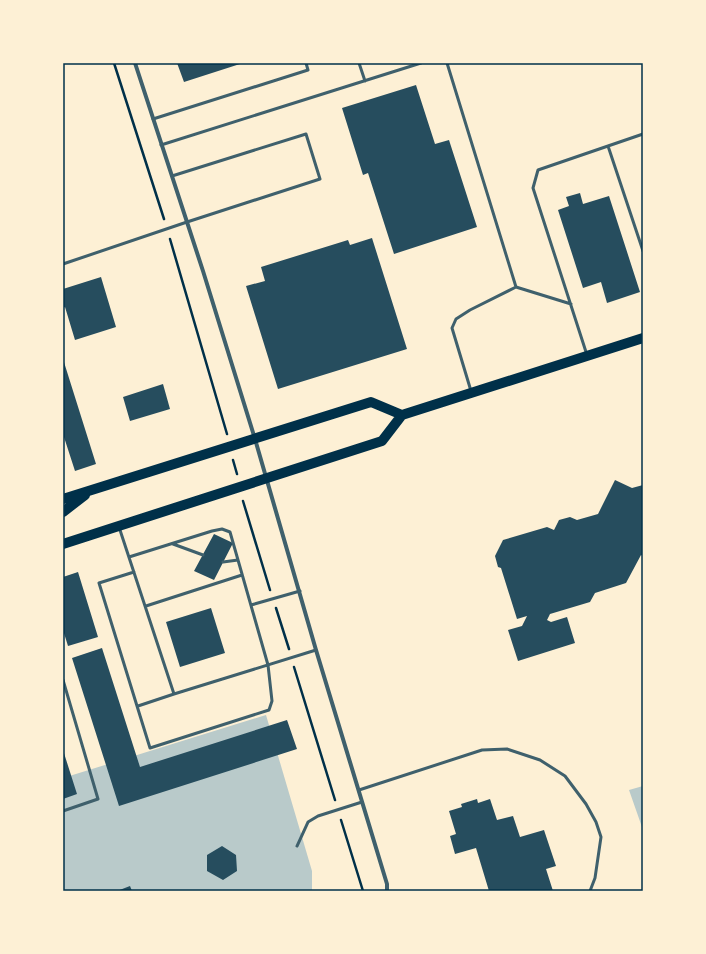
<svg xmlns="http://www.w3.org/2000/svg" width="706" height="954" font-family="'DM Sans',sans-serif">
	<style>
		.green { fill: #b9caca }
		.building { fill: #264d5e }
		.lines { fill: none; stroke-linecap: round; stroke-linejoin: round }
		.path { stroke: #003049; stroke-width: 2.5 }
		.service { stroke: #3f606c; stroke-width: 3 }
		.minor { stroke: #3f606c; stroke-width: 4 }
		.primary { stroke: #003049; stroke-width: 10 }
		.neatline { fill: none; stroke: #003049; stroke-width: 1.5 }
	</style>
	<rect width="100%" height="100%" fill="#fdf0d5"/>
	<path class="green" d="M266 715 312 871V891H63V778Z
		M643 786V830L629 790Z"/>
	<path class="building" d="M177 63H243L184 82Z
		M416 85 435 144 449 140 477 227 394 254 368 173 363 175 342 108Z
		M580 193 583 204 609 196 640 292 607 303 601 282 583 288 558 210 569 206 566 197Z
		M372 238 407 349 278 389 246 286 265 281 261 267 348 240 350 245Z
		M101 277 116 327 75 340 65 307 63 308V289Z
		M63 359 96 464 75 471 63 434Z
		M163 384 170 409 130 421 123 397Z
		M615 480 632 488 643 485V556L641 555 626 583 595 593 590 602 550 614 547 620 551 622 567 617 575 643 518 661 508 630 522 626 527 616 517 619 501 568 498 567 495 556 503 540 547 527 554 530 559 520 570 517 577 520 598 514Z
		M214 534 233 543 214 580 194 571Z
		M78 572 98 637 68 646 63 630V577Z
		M211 608 225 653 180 667 166 622Z
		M102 648 140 767 287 720 297 749 119 806 72 658Z
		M63 750 77 794 63 799Z
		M477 799 478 803 490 799 497 820 513 816 520 837 544 830 556 866 546 869 553 891H489L476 848 455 854 450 836 456 834 449 811 462 807 461 804Z
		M222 846 236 855 237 871 223 880 207 871V855Z
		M130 886 132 891H117Z"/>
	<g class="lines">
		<path class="path" d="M114 63 164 219
			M170 239 227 434
			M233 460 237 474
			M243 501 270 590
			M276 608 289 649
			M294 667 335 800
			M341 820 363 891"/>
		<path class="service" d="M359 63 365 81
			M447 63 516 287 571 304
			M153 119 308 70 306 63
			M161 145 421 63
			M608 146 643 251
			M63 264 187 222 320 179 306 134 172 176
			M587 355 533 188 538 170 643 134
			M471 391 452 328 456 319 470 310 516 287
			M119 527 174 694 316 650
			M173 544 203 555
			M129 557 212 531 222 529 230 532 268 665 272 701 269 710 150 748 99 583 134 572
			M223 562 238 560
			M251 605 300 591
			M146 606 242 575
			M63 680 98 799 63 811
			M138 706 174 694
			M359 790 482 750 507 749 540 760 565 776 586 804 596 822 601 837 595 878 590 891
			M297 846 308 822 318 816 362 802"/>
		<path class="minor" d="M135 63 203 271 255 439 316 650 387 884V891"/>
		<path class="primary" d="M63 499 371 402 402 415
			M63 512 85 495
			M63 544 382 441 402 415 643 338"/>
	</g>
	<rect width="706" height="954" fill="none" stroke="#fdf0d5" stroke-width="128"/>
	<rect x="64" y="64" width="578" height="826" class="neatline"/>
</svg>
